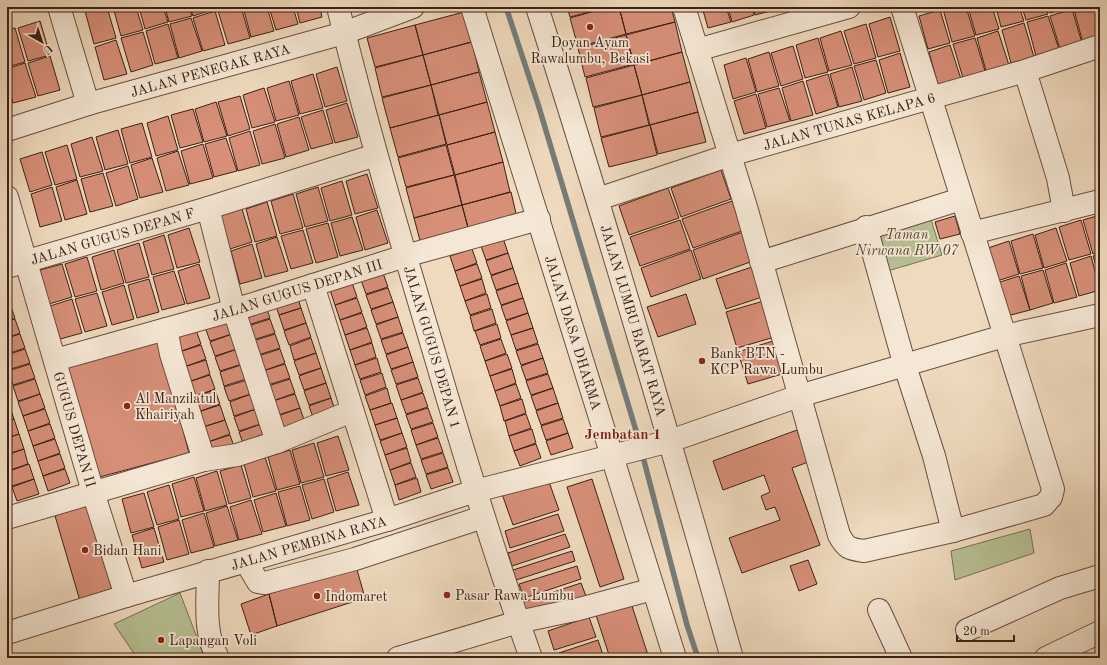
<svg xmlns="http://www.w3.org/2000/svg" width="1107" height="665" font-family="'Old Standard TT',serif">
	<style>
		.green { fill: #b7c093; stroke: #7a7054 }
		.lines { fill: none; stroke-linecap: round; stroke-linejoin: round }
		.stream { stroke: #767c78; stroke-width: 5.5 }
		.building { fill: #d78f78; stroke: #3d2016 }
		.minor-casing { stroke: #6a4e40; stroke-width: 24 }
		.minor { stroke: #f5e7d5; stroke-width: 22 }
		.poi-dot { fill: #8f2418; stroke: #f5e7d5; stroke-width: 1.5 }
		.labels { text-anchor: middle; stroke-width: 3.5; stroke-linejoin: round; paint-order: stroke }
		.poi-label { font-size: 14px; fill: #3d2016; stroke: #f5e7d5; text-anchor: start }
		.street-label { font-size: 14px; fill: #3d2016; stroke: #f5e7d5 }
		.park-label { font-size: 14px; font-style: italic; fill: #5c4835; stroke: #f5e7d5 }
		.neighbourhood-label { font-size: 15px; font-weight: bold; fill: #7a1f14; stroke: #f5e7d5 }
	</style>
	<rect width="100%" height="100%" fill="#efdabe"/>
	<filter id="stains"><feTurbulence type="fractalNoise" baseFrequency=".005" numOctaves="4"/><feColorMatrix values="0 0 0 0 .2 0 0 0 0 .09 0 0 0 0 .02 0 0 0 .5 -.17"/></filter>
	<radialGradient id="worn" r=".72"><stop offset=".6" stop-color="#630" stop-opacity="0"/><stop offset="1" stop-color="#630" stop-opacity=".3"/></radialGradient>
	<path class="green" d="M929 213 942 255 884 272 872 230Z
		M1030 529 1034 553 955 580 951 551Z
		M180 593 204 656 200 658H137L114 624Z"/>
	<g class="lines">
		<path class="stream" d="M506 7 538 104 640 444
			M642 453 687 625 698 658"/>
	</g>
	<path class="building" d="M98 7H107L116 38 94 44 85 11Z
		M113 7H136L143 30 121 36Z
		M139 7H163L168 22 145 29Z
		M165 7H189L192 16 169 22Z
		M190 7H214L215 9 193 16Z
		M230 7H241L250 38 228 44 218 11Z
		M243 7H267L274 31 251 37Z
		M269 7H293L298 24 276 30Z
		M296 7H320L322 17 300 23Z
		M567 7H609L570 17Z
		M609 7H619L626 34 578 47 570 18Z
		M619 7H671L675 22 626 34Z
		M702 7H726L731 22 708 28Z
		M728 7H752L754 15 732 22Z
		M753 7H777L778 9 755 15Z
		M949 7H966L975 36 952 42 943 9Z
		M968 7H992L999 29 976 35Z
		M996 7H1019L1024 21 1001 27Z
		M1022 7H1046L1048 14 1026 20Z
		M1048 7H1072L1050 13Z
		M1082 7H1097L1100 16V38L1083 43 1074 10Z
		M1072 9 1082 43 1060 49 1050 16Z
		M940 10 950 43 928 49 919 16Z
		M215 11 225 45 203 51 193 18Z
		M464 12 471 42 423 55 415 25Z
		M1048 16 1059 49 1036 56 1027 22Z
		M890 17 900 51 878 57 869 24Z
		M191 18 202 51 179 58 170 24Z
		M40 21 50 55 28 61 18 28Z
		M675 22 682 52 634 65 626 35Z
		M1024 23 1034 57 1011 63 1002 30Z
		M168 24 178 58 155 64 146 31Z
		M866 24 876 58 854 64 844 31Z
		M415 25 423 55 375 67 367 38Z
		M15 28 25 62 7 67V30Z
		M841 31 852 65 829 71 820 38Z
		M998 31 1009 65 986 71 977 38Z
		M143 32 153 65 131 72 121 38Z
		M626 35 634 64 585 77 578 48Z
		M818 38 828 72 805 78 796 45Z
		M975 38 985 71 963 78 953 44Z
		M116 40 127 74 104 80 95 47Z
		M472 42 479 72 431 85 423 55Z
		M950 45 961 79 938 85 929 52Z
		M793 46 803 79 781 86 771 53Z
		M682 52 690 82 642 95 634 65Z
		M769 52 779 86 757 92 748 59Z
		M900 53 910 87 888 93 879 60Z
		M423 55 431 85 382 97 375 68Z
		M50 56 60 90 38 96 28 63Z
		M746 58 756 92 733 99 724 65Z
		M876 60 886 93 864 100 854 66Z
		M25 63 36 97 13 103 7 82V69Z
		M634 65 642 95 593 107 586 78Z
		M337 67 347 101 325 107 316 74Z
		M852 67 862 101 839 107 830 74Z
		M479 72 487 102 439 115 431 85Z
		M313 74 323 108 300 114 291 81Z
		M828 74 838 107 816 114 806 81Z
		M289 81 299 115 276 121 267 88Z
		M803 81 813 115 791 121 782 88Z
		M690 82 698 112 650 125 642 95Z
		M431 85 438 115 390 128 382 98Z
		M264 88 275 122 252 128 243 95Z
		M779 88 790 121 767 127 758 94Z
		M7 90 11 104 7 105Z
		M756 94 766 128 744 134 734 101Z
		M642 95 649 125 601 137 594 108Z
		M240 96 250 129 228 136 218 102Z
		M216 102 227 136 204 142 195 109Z
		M487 102 495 132 447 145 439 115Z
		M347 103 358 137 335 143 326 110Z
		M193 109 203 142 180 148 171 115Z
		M323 110 333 143 311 149 301 117Z
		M698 112 706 142 658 154 650 125Z
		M439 115 446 144 398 157 390 128Z
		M168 116 178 150 156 156 147 123Z
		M299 117 309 150 286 157 277 124Z
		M142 123 152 157 130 163 121 129Z
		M275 124 285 158 262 164 253 131Z
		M650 125 657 155 609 167 601 138Z
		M118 130 128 164 105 170 96 137Z
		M250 131 260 165 238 171 229 138Z
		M495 132 503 162 455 175 447 145Z
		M92 137 103 171 80 177 71 144Z
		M226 138 237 171 214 177 205 144Z
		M203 144 213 178 190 184 181 151Z
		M67 145 77 179 55 185 45 152Z
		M446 145 454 175 406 187 398 158Z
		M178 151 189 185 166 191 157 158Z
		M42 152 52 185 30 192 20 159Z
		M152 158 163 192 140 198 131 165Z
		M503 162 510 192 462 205 455 175Z
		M128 166 138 199 116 206 106 173Z
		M721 170 731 199 681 217 671 188Z
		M103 173 113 206 90 212 81 179Z
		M367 174 378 208 355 214 346 181Z
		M454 175 462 205 414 218 406 188Z
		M77 180 87 214 65 220 56 187Z
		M342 181 352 215 330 221 321 188Z
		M52 187 62 221 40 227 31 194Z
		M318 187 328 221 305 227 296 194Z
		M668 188 679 218 629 235 619 206Z
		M511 192 518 222 470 235 462 205Z
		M293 194 303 228 280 234 271 201Z
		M732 201 742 231 693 248 682 219Z
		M267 202 277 236 255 242 246 209Z
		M462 205 470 235 422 248 414 218Z
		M242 209 252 242 230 249 220 216Z
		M377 210 388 243 365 250 356 217Z
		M1100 215V251L1093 254 1083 220Z
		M955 216 960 234 940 239 935 222Z
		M352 217 363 250 340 256 331 223Z
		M680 220 690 249 640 266 630 237Z
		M1081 220 1091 254 1069 260 1059 227Z
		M328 223 338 257 316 263 306 229Z
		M189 228 200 262 177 268 168 235Z
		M1056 228 1067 261 1044 268 1035 235Z
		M303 230 313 263 291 269 281 236Z
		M743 232 753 261 703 279 693 250Z
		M1033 234 1043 268 1020 274 1011 241Z
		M164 235 174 269 152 275 143 242Z
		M277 237 288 271 265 277 256 244Z
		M503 238 508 253 486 260 481 246Z
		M1009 241 1019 274 997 281 988 248Z
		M139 243 149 277 126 283 117 250Z
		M252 244 262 278 240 284 231 251Z
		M472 249 477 263 455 271 450 256Z
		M114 250 124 283 101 290 92 257Z
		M691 250 701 279 651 297 641 268Z
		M508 253 513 268 491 275 486 261Z
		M1100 254V279L1093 256Z
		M1091 256 1100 290 1079 296 1070 263Z
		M87 257 97 291 75 297 65 264Z
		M1066 263 1077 297 1054 303 1045 270Z
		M62 264 72 297 49 304 40 270Z
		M199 264 210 298 187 304 178 271Z
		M477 264 482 278 460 286 455 271Z
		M755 266 765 296 726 309 716 279Z
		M513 268 518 283 496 290 491 276Z
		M1043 270 1053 303 1030 310 1021 276Z
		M174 271 185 304 162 310 153 277Z
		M383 273 388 287 366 294 361 280Z
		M1019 276 1030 310 1007 316 997 283Z
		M149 279 159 312 137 318 128 285Z
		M482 279 486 293 465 301 460 286Z
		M352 283 357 297 335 305 330 290Z
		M518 283 523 298 501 305 496 291Z
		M124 285 134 319 112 325 102 292Z
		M388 288 393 302 371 309 366 295Z
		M97 293 107 326 85 332 75 299Z
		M296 293 301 308 279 315 274 301Z
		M7 294 10 303 7 304Z
		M487 294 491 308 470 315 465 301Z
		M686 294 696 324 658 337 647 307Z
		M357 298 362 312 340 320 335 305Z
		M523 298 528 313 506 320 501 306Z
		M72 299 82 333 60 339 50 306Z
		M767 300 778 336 737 348 726 312Z
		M393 302 398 317 376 324 371 310Z
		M10 304 15 318 7 321V305Z
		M265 304 270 318 248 325 243 311Z
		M301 308 306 323 284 330 279 315Z
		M492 309 496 323 474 331 470 316Z
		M362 313 367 327 345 335 340 320Z
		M528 313 533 328 511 335 506 321Z
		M398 317 403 332 381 339 376 325Z
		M15 319 20 333 7 338V321Z
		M227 319 232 334 210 341 205 327Z
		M270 319 275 333 253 340 248 326Z
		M306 323 311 337 289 345 284 331Z
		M497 324 501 338 480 345 475 331Z
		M367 328 372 342 350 350 345 335Z
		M533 328 538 343 516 350 511 335Z
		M196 330 201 344 179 352 174 337Z
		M403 333 408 347 386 354 381 340Z
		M20 334 25 348 7 354V338Z
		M232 334 237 349 215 356 210 342Z
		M275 334 280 348 258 355 253 341Z
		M158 335 189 453 96 478 65 359Z
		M311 338 316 353 294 360 290 346Z
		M501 339 506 353 485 361 480 346Z
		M779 339 789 372 748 384 738 352Z
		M372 343 376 357 355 365 350 350Z
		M538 344 543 358 521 365 516 351Z
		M201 345 206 359 184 367 179 352Z
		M408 347 413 362 391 369 386 355Z
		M25 349 30 363 8 370 7 355Z
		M237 349 242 364 220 371 215 357Z
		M280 349 285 363 263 371 258 356Z
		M316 353 321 368 299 375 294 361Z
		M507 354 512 368 490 376 485 361Z
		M377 358 381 372 360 379 355 365Z
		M543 358 548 373 526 380 521 366Z
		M206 360 210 374 189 382 184 367Z
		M413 362 418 377 396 384 391 370Z
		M30 364 35 378 13 385 8 371Z
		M285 364 290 378 268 385 263 371Z
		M241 365 246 379 224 386 220 372Z
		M321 368 326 383 304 390 299 376Z
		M512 369 516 383 495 391 490 376Z
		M382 373 386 387 365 395 360 380Z
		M548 374 553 388 531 395 526 381Z
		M210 375 215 389 193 397 188 382Z
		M418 378 423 392 401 400 396 385Z
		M35 379 40 394 18 401 13 386Z
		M290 379 295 393 273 401 268 386Z
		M247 380 251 394 229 401 224 387Z
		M326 383 331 398 309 405 304 391Z
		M516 384 521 398 500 406 495 391Z
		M387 388 391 403 370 410 365 396Z
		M553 388 558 403 536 410 531 396Z
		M215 390 220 404 198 412 193 397Z
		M423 393 428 407 406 414 401 400Z
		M40 394 45 408 23 416 18 402Z
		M251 394 256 409 234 416 230 402Z
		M295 394 300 408 278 415 273 401Z
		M331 398 336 413 314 420 309 406Z
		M522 399 526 413 504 421 500 406Z
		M392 403 397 418 375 425 370 410Z
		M558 403 563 418 541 425 536 411Z
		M9 404 14 419 7 421V405Z
		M220 405 225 420 203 427 198 412Z
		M300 408 305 423 283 430 278 416Z
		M428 408 433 422 411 429 406 415Z
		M45 409 50 423 28 431 23 416Z
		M256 409 261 424 239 431 234 417Z
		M526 414 531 428 509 436 505 421Z
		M397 418 402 433 380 440 375 425Z
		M14 419 19 434 7 438V422Z
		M563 419 568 433 546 440 541 426Z
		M225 420 230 434 208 442 203 427Z
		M433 423 438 437 416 445 411 430Z
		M50 424 55 438 33 446 28 431Z
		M261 424 266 439 244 446 239 432Z
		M532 429 536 443 514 451 509 436Z
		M797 430 808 462 792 468 820 545 742 573 729 538 780 520 775 507 766 510 761 496 770 492 764 475 723 490 713 461Z
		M402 433 407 447 385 455 380 441Z
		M568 433 573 448 551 455 546 441Z
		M19 434 24 449 7 454V438Z
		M230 435 235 449 213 457 208 442Z
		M338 436 349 470 326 476 317 443Z
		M438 438 443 452 421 459 416 445Z
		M55 439 60 453 38 461 33 446Z
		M314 443 324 477 301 483 292 450Z
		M536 444 541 458 520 466 514 451Z
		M407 448 411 462 390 470 385 455Z
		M24 449 28 464 7 471V455Z
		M290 450 300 484 277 490 268 457Z
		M443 453 448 467 426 474 421 460Z
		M60 454 65 468 43 476 38 461Z
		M265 457 276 491 253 497 244 464Z
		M411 463 416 477 395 485 390 470Z
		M29 464 34 479 12 486 7 472Z
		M241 465 251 498 229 504 220 471Z
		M448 468 453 482 431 489 426 475Z
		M65 469 70 483 48 491 43 476Z
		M217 471 227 505 205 511 196 478Z
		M348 472 359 505 336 511 327 479Z
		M194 477 204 511 181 517 172 484Z
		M417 478 421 492 399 500 395 485Z
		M34 479 39 494 17 501 12 487Z
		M324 479 334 512 312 519 302 485Z
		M548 479 559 510 513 525 502 494Z
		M592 479 624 579 600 587 567 487Z
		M169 485 179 519 157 525 147 492Z
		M300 486 310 520 287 526 278 492Z
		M144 493 154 527 131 533 122 499Z
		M276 493 286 526 263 532 254 500Z
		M89 498 119 591 80 601 53 509Z
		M251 500 262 534 239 540 230 507Z
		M227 506 238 540 215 546 206 513Z
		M204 513 214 547 191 553 182 520Z
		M558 514 564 531 510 548 505 531Z
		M179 520 189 554 167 560 158 527Z
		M154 528 164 562 142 568 132 535Z
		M565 534 570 547 512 566 508 553Z
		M572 551 575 561 516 580 513 570Z
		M808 560 817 584 799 591 790 566Z
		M356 566 365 598 277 626 269 594Z
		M577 566 581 579 524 598 519 584Z
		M581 583 586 596 527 615 523 602Z
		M269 594 277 626 251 635 241 604Z
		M631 603 649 658H610L596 615Z
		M589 617 596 637 554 650 548 631Z
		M598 640 604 658H561L559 653Z"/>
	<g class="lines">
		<defs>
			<g id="minor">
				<path d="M59 7 88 104"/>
				<path id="s1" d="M338 7C366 123 400 238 434 352 464 455 495 557 531 658"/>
				<path id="s2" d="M472 7 675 658"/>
				<path id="s3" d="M537 7C606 223 670 440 732 658"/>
				<path d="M684 7 746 207 839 535C846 548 849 549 864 551L953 531 1044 505 1051 497 1053 489 902 7"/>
				<path d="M697 50 849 7"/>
				<path d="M1025 71 1058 178 1064 211"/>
				<path id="s4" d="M7 130 88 104 344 33 413 7"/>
				<path id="s5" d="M7 197 93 492 126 596"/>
				<path id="s6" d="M598 199 730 155 1025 71 1100 46"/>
				<path d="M208 208 376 155"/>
				<path d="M866 227 905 366 934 456 953 531"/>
				<path d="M972 233 1100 201"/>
				<path d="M761 262 961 199"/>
				<path id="s7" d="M7 267 208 208 234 310 277 442"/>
				<path d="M313 285 387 520"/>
				<path d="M166 329 171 354 204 460"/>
				<path id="s8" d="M55 360 234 310 405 256 539 219"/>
				<path d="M7 518 204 460 237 455 277 442 352 411"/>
				<path d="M246 562 258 582 265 583 355 559 483 517"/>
				<path d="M208 571C208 599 203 633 218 658"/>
				<path d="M879 610 901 658"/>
				<path d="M967 630 1060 588 1100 576"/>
				<path id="s9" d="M7 633 126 596 387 520 475 491 670 441 799 396 1004 336 1100 315"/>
				<path d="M398 658 518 622 579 609 653 589"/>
				<path d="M1046 658 1100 632"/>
			</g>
		</defs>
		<use href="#minor" class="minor-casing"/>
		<use href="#minor" class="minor"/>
	</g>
	<g class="poi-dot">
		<circle cx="590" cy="27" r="4"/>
		<circle cx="702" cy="361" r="4"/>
		<circle cx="127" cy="406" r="4"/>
		<circle cx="85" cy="550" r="4"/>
		<circle cx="447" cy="595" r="4"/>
		<circle cx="317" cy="596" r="4"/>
		<circle cx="161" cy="640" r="4"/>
	</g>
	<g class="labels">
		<g class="poi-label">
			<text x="590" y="47" text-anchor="middle">Doyan Ayam<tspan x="590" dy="16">Rawalumbu, Bekasi</tspan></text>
			<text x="710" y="358">Bank BTN -<tspan x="710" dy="16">KCP Rawa Lumbu</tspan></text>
			<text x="135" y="403">Al Manzilatul<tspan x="135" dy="16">Khairiyah</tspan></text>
			<text x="93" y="555">Bidan Hani</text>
			<text x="455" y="600">Pasar Rawa Lumbu</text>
			<text x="325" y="601">Indomaret</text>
			<text x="169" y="645">Lapangan Voli</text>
		</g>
		<g class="street-label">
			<text dy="5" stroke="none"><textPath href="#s4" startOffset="212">JALAN PENEGAK RAYA</textPath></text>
			<text dy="5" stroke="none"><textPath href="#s6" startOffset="263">JALAN TUNAS KELAPA 6</textPath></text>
			<text dy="5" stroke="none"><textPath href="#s7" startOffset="110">JALAN GUGUS DEPAN F</textPath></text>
			<text dy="5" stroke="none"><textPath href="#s8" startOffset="252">JALAN GUGUS DEPAN III</textPath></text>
			<text dy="5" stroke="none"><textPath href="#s3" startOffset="328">JALAN LUMBU BARAT RAYA</textPath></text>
			<text dy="5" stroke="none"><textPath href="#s2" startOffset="341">JALAN DASA DHARMA</textPath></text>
			<text dy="5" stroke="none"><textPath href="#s1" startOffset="353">JALAN GUGUS DEPAN 1</textPath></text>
			<text dy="5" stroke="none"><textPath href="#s5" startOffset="242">GUGUS DEPAN II</textPath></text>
			<text dy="5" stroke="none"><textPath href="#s9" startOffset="315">JALAN PEMBINA RAYA</textPath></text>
		</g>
		<g class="park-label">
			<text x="907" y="239">Taman<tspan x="907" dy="16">Nirwana RW 07</tspan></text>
		</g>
		<g class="neighbourhood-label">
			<text x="623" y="439">Jembatan 1</text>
		</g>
	</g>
	<rect width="1107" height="665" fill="none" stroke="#efdabe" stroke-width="24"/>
	<rect x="8" y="8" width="1091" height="649" fill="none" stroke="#3d2016" stroke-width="2"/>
	<rect x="12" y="12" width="1083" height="641" fill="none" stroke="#3d2016"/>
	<g transform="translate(42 42) rotate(141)" stroke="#f5e7d5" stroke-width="3" paint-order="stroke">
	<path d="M0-3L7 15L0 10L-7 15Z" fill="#3d2016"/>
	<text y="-6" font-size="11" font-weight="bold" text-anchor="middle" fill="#3d2016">U</text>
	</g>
	<path d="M957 635v6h57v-6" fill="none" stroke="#3d2016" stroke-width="2"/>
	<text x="963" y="635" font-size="12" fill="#3d2016" stroke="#f5e7d5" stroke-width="3" paint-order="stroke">20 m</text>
	<rect width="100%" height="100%" filter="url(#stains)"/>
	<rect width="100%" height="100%" fill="url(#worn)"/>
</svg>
